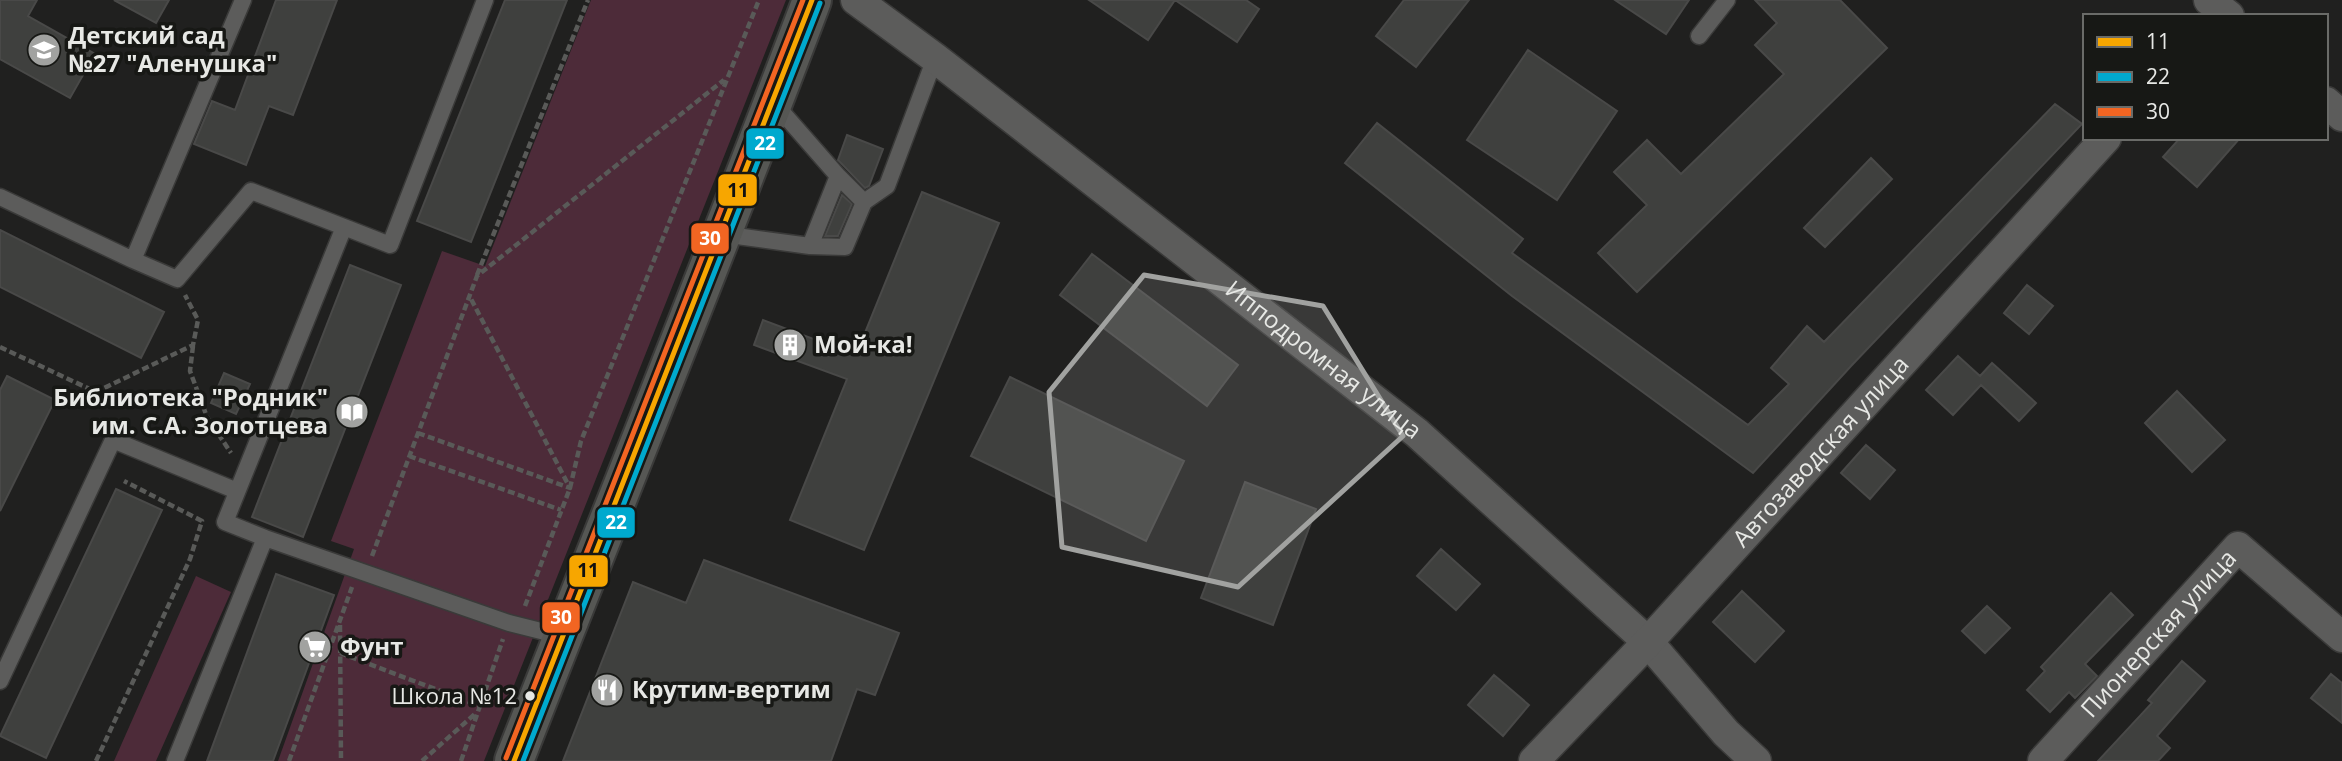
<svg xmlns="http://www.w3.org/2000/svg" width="2342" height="761" font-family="'Open Sans',sans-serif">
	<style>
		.green { fill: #4d2b39 }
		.building { fill: #3f403e; stroke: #494948; stroke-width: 2 }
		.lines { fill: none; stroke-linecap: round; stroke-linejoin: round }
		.lane-casing { stroke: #3a3a39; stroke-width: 19 }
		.street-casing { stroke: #3a3a39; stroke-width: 33 }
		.secondary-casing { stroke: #3a3a39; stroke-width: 42 }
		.path { stroke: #595a58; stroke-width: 4.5; stroke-dasharray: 7 3.5; stroke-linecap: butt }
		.lane { stroke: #5c5c5b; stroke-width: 16 }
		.street { stroke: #5c5c5b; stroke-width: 30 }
		.secondary { stroke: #565754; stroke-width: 38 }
		.bus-1-casing { stroke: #171815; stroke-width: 10 }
		.bus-2-casing { stroke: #171815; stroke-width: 10 }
		.bus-3-casing { stroke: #171815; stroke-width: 10 }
		.bus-1 { stroke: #f7a600; stroke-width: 5 }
		.bus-2 { stroke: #00a9ce; stroke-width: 5 }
		.bus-3 { stroke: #f26522; stroke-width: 5 }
		.marked { fill: #a1a2a0; fill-opacity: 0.2; stroke: #a1a2a0; stroke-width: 5; stroke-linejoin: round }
		.bus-dot { fill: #e7e8e5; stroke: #171815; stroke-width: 2.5 }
		.labels { text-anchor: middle; stroke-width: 7; stroke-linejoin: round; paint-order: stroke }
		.bus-label { font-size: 22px; fill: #e7e8e5; stroke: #171815; text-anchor: end }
		.poi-label { font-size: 24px; font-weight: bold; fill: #e7e8e5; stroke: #171815; text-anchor: start }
		.street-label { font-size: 24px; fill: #e7e8e5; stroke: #171815 }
		.line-badge { stroke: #171815; stroke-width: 2.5 }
		.badge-label { font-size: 19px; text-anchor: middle; font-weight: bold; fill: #fff }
		.pale-badge-label { font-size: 19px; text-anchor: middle; font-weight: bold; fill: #111 }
	</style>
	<rect width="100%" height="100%" fill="#20201f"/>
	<path class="green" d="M591 0H786L484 761H278L354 549 331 541 442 251 485 266Z
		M196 576 231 592 156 761H114Z"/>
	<path class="building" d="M0 0H37L28 16 95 54 70 98 0 59Z
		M114 0H169L156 23Z
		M276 0H337L293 115 269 106 246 165 194 144 212 101 235 110Z
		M505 0H567L471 242 417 221Z
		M1089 0H1246L1259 9 1237 42 1175 0 1148 40Z
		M1404 0H1469L1416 67 1376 36Z
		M1615 0H1689L1666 34Z
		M1755 0H1840L1887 48 1637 292 1598 253 1647 205 1614 172 1647 140 1681 174 1784 74 1755 45 1777 23Z
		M1528 50 1617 111 1557 200 1467 140Z
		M2055 104 2082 124 1852 365 1753 473 1512 296 1345 163 1377 123 1523 239 1512 253 1748 425 1789 384 1771 368 1807 326 1824 342Z
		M847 135 883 149 869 186 865 188 838 160Z
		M2180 138H2240L2197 187 2163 157Z
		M1871 158 1892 179 1825 247 1804 228Z
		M922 192 999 223 864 550 790 520 847 379 754 345 763 320 856 355Z
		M842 195 852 204 838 236H825Z
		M0 230 164 312 141 358 0 287Z
		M1092 254 1238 365 1207 406 1060 295Z
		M350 265 401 285 303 537 252 517Z
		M2027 285 2053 306 2029 334 2004 313Z
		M1958 356 1980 376 1992 363 2036 403 2019 421 1981 385 1953 415 1926 390Z
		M224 373 250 384 236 414 211 403Z
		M7 376 55 400 0 511V390Z
		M1010 377 1184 461 1146 541 971 456Z
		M2177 391 2225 440 2192 472 2145 423Z
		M1866 445 1895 470 1870 499 1841 473Z
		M1245 482 1316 509 1273 625 1201 598Z
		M116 489 162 510 46 758 0 736Z
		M1441 549 1480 584 1456 610 1417 576Z
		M704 560 899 633 875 695 857 689 831 761H563L633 582 686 603Z
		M276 574 334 595 273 761H207Z
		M1742 591 1784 631 1755 662 1713 622Z
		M2111 593 2133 615 2085 664 2097 676 2075 698 2069 692 2050 712 2027 690 2045 671 2041 667Z
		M1987 606 2010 628 1985 653 1962 631Z
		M2182 661 2205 681 2157 736 2170 748 2158 761H2098L2152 703 2148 700Z
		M2331 674 2342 683V723L2311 698Z
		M1494 675 1529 705 1503 736 1468 705Z"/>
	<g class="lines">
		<defs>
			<path id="lane" d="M1699 36 1727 0
				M0 197 133 260 243 0
				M864 202 887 186 935 58
				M722 234 810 246 838 176 775 104
				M810 246 845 247 864 202 838 176
				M133 260 177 279 251 191 344 227
				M265 538 509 623 561 636
				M0 681 113 440 237 491
				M175 761 265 538 225 522 344 227 390 245 485 0"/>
			<g id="street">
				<path id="s1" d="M856 0 935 58 1417 433 1648 642 1726 733 1756 761"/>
				<path d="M2209 0 2229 16"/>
				<path d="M2326 102 2342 116"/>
				<path id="s2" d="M1534 761 1648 642 2106 138"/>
				<path id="s3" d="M2043 761 2238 547 2342 637"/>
			</g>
			<path id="secondary" d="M514 761C613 507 716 255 812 0"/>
		</defs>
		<use href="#lane" class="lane-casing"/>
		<use href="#street" class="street-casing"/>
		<use href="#secondary" class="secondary-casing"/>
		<path class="path" d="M477 275 588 0
			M193 346 190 371 207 417 231 453
			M0 347 96 392 193 345 198 320 185 295
			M418 433 570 488 470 297
			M409 456 561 510
			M372 556 477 276 724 80
			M525 606 570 488 581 441 759 0
			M340 625 341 761
			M340 653 480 706
			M96 761 190 559 202 521 124 481
			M289 761 352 587
			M422 761 476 713
			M461 761 503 639"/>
		<use href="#lane" class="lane"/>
		<use href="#street" class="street"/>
		<use href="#secondary" class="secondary"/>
		<defs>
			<path id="bus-1" d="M514 761 812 0"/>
			<path id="bus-2" d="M523 761 820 3"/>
			<path id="bus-3" d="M506 758 803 0"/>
		</defs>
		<use href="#bus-1" class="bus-1-casing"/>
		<use href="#bus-2" class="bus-2-casing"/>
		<use href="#bus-3" class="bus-3-casing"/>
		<use href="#bus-1" class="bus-1"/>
		<use href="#bus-2" class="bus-2"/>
		<use href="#bus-3" class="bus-3"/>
	</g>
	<path class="marked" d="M1144 275 1323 306 1403 436 1238 587 1062 547 1049 392Z"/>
	<defs>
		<symbol id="school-disc" viewBox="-11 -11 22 22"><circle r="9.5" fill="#a1a2a0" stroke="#171815"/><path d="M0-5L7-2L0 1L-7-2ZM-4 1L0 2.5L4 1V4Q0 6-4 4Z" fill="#fff"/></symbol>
		<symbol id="building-disc" viewBox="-11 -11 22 22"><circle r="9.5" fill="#a1a2a0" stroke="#171815"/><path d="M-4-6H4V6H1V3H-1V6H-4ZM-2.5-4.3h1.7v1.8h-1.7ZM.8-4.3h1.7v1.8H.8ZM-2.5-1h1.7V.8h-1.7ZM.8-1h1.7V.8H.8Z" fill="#fff"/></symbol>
		<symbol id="library-disc" viewBox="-11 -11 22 22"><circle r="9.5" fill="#a1a2a0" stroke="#171815"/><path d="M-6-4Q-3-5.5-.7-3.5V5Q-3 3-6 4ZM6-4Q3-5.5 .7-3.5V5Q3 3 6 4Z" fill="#fff"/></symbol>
		<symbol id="supermarket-disc" viewBox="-11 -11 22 22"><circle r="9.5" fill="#a1a2a0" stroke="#171815"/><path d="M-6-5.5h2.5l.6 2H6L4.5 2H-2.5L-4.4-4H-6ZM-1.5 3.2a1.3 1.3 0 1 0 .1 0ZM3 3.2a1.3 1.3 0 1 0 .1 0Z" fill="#fff"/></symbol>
		<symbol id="restaurant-disc" viewBox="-11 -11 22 22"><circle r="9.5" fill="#a1a2a0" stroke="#171815"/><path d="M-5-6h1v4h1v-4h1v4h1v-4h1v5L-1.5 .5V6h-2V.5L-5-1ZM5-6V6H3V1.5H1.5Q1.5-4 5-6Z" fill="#fff"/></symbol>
	</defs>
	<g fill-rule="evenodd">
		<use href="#school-disc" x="25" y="31" width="38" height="38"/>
		<use href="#building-disc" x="771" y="326" width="38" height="38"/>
		<use href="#library-disc" x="333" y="393" width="38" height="38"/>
		<use href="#supermarket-disc" x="296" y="628" width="38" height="38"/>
		<use href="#restaurant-disc" x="588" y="671" width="38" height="38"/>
	</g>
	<circle class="bus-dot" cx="530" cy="696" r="6"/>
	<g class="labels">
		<g class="bus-label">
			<text x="517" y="704">Школа №12</text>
		</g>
		<g class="poi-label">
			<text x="68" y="44">Детский сад<tspan x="68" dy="28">№27 "Аленушка"</tspan></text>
			<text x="814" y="353">Мой-ка!</text>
			<text x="328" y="406" text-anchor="end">Библиотека "Родник"<tspan x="328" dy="28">им. С.А. Золотцева</tspan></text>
			<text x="340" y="655">Фунт</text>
			<text x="632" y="698">Крутим-вертим</text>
		</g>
		<g class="street-label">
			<text dy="8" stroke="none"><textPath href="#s1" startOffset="590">Ипподромная улица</textPath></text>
			<text dy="8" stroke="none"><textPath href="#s2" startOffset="422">Автозаводская улица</textPath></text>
			<text dy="8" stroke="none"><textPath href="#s3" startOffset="172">Пионерская улица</textPath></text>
		</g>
	</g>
	<g class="line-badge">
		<rect x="745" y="127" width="40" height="33" rx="7" fill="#00a9ce"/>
		<rect x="717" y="173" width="41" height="34" rx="7" fill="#f7a600"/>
		<rect x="690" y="222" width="40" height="33" rx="7" fill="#f26522"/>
		<rect x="596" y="506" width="40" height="33" rx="7" fill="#00a9ce"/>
		<rect x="568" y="554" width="41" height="34" rx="7" fill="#f7a600"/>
		<rect x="541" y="601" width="40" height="33" rx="7" fill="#f26522"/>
	</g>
	<g class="badge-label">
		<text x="765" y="150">22</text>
		<text x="710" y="245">30</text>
		<text x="616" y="529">22</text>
		<text x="561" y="624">30</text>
	</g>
	<g class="pale-badge-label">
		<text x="738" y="197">11</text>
		<text x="588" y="577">11</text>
	</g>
	<rect x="2083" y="14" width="245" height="126" fill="#171815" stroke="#6a6b68" stroke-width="2"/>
	<rect x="2097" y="37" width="35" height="10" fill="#f7a600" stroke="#6a6b68" stroke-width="2"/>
	<text x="2146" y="49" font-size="21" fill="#e7e8e5">11</text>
	<rect x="2097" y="72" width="35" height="10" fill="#00a9ce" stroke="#6a6b68" stroke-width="2"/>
	<text x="2146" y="84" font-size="21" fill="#e7e8e5">22</text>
	<rect x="2097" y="107" width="35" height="10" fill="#f26522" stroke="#6a6b68" stroke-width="2"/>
	<text x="2146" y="119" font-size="21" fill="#e7e8e5">30</text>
</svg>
